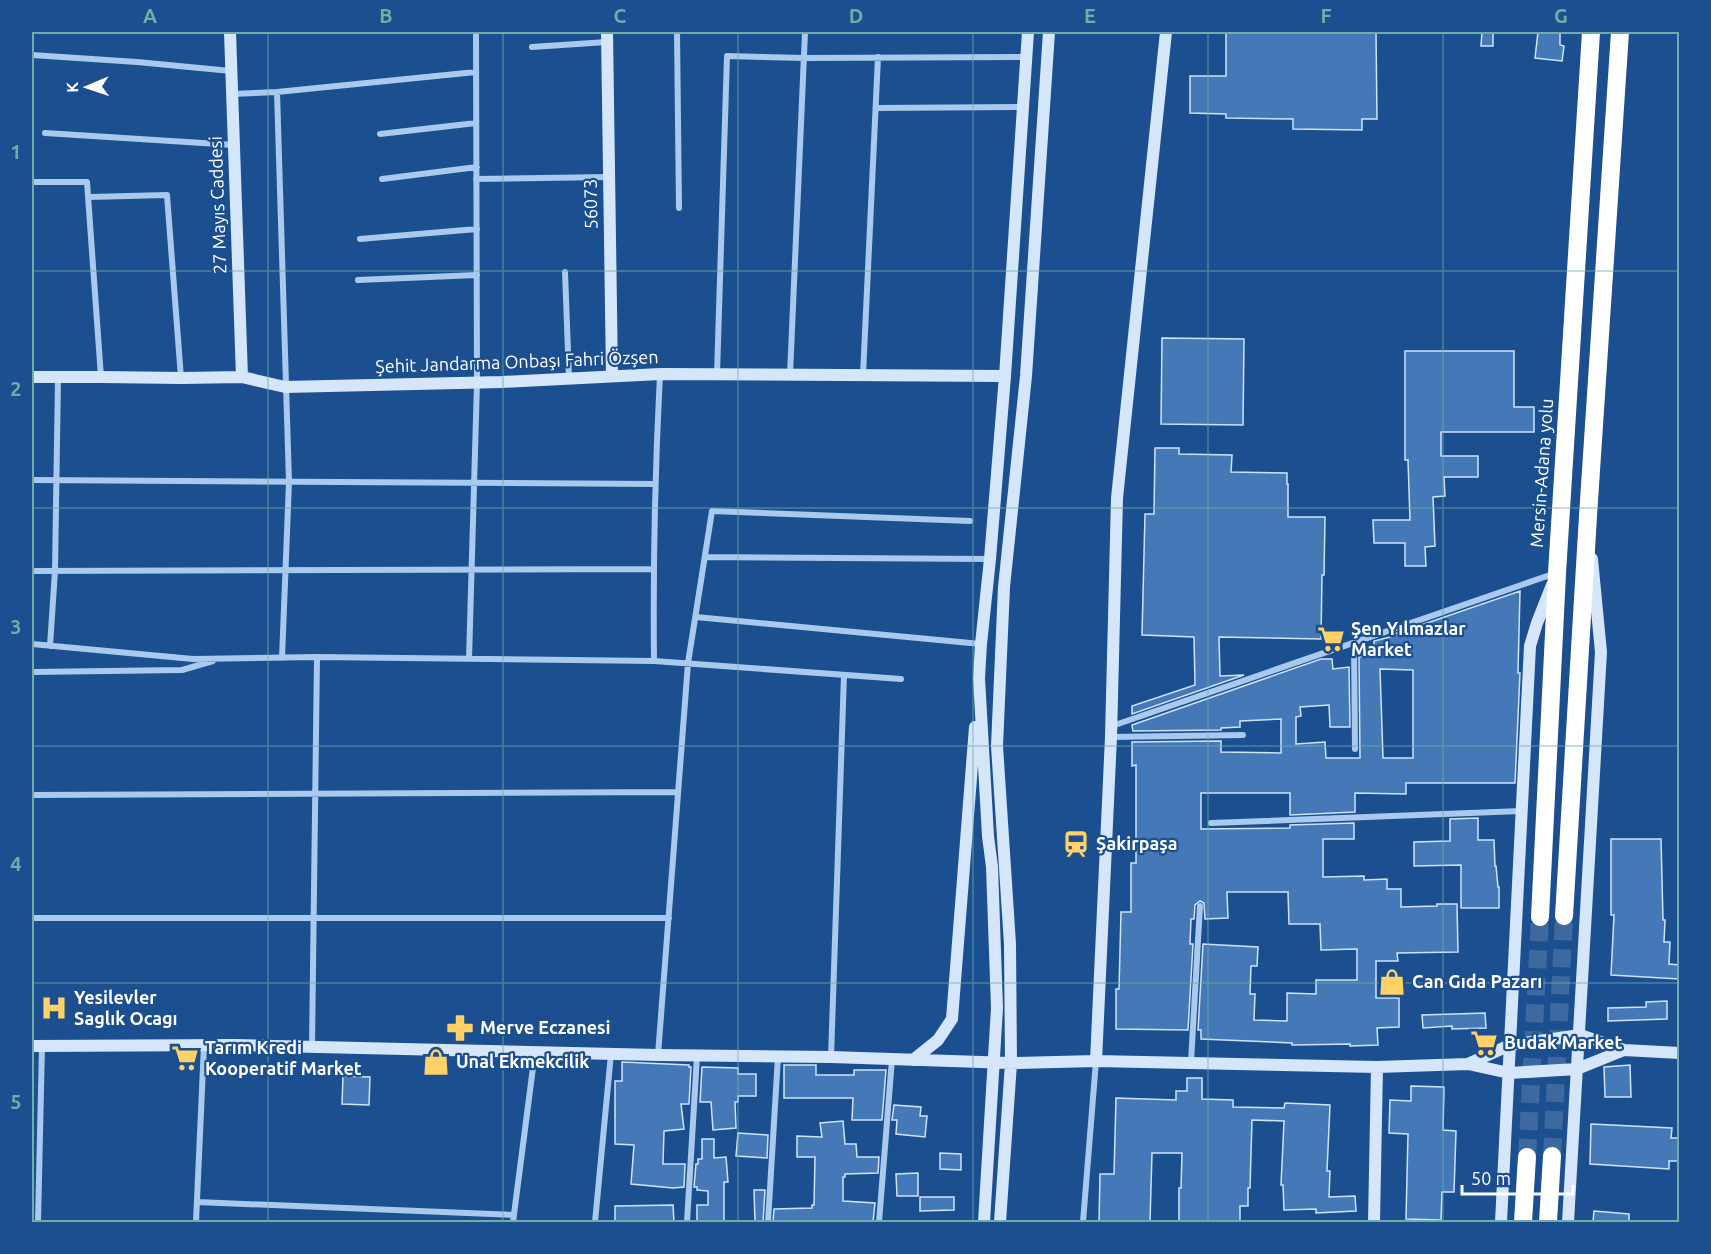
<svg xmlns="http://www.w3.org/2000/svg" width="1711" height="1254" font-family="Ubuntu,sans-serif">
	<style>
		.building { fill: #4478b7; stroke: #cfe3fa; stroke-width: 1.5; fill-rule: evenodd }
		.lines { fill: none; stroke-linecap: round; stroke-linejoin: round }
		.highway-tunnel { stroke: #3d69a0; stroke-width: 18; stroke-dasharray: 18 9; stroke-linecap: butt }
		.street { stroke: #a9c9ee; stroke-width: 6 }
		.secondary { stroke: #d6e6fa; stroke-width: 12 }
		.highway { stroke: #fff; stroke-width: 18 }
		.grid { fill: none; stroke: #6fada8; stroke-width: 1.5; stroke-opacity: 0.55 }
		.labels { text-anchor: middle; stroke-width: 4.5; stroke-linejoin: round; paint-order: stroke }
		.street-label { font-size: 18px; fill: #fff; stroke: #1b4f8f }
		.poi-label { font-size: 18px; font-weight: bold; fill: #fff; stroke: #1b4f8f; text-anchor: start }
		.neatline { fill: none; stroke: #6fada8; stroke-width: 2 }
		.grid-label { font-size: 20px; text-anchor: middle; font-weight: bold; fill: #6fada8 }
	</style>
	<rect width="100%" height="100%" fill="#1b4f8f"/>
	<path class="building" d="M1226 32H1376L1377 119H1362V130L1293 129V119L1226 118V114L1190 113V76H1226Z
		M1482 32H1493V46H1481Z
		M1538 32H1560V45L1564 46 1562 61 1535 58Z
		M1162 338 1244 339 1243 425 1161 424Z
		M1405 351H1514V407H1534V432H1441V456H1478V477H1444L1445 496 1433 497 1435 546 1425 547 1426 566H1405V543H1374L1373 520H1410L1408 460H1405Z
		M1155 448H1179V454L1232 455 1231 472 1287 473V484H1288V517H1325L1324 575H1322L1321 639 1219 637 1220 676 1244 675 1132 714V706L1195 685 1194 637 1142 635 1145 514H1154Z
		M1520 591 1518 673H1520L1515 783H1406V794L1355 793V812L1290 815V793H1201V829L1290 828V825L1354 823V839H1323V877L1364 876V880L1387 879V889H1401V907L1437 906V904H1457L1458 952 1397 953 1398 961H1376V998H1399V1027L1377 1028 1378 1045 1350 1046V1044L1292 1045V1043L1201 1039V1030H1198L1203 944 1258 947 1257 966H1251L1250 994H1255L1254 1020 1287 1021V993L1316 994V980H1357V949L1321 950 1320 924H1289L1288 892H1227L1228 918 1205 919 1204 903 1200 901 1195 905 1194 919H1191L1190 944H1193L1188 1030 1116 1029V989H1119L1121 912H1131V863H1136V765L1132 766V742L1221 741V752L1281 753V719L1240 721V727L1221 728V730L1133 731 1132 725 1321 659H1332L1333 669 1349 667 1350 727H1330L1329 705 1300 707 1301 716 1296 717V744L1325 742 1326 758H1360L1359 657 1374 656V641L1394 636V634L1415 627H1421V625ZM1380 669 1413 670V758H1383Z
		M1478 818V840H1494L1495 866H1496L1498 887H1499V908H1461V865L1414 866V842L1450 841V819Z
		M1611 839H1661L1663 920H1665L1664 942H1670L1669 964 1680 965 1679 979 1611 975 1614 915H1611Z
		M1667 1001V1019L1608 1021V1008L1646 1007V1002Z
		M1485 1013 1486 1028 1452 1029V1026L1423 1028 1422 1015Z
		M622 1062 689 1065V1067H691L689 1104H681L684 1129 664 1131 663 1164H685L684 1187 673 1188 631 1184 634 1145 615 1144V1081H622Z
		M784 1065H816V1075H854V1070H886L882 1120H852L853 1098H784Z
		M1630 1065 1631 1097H1605L1604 1067Z
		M702 1067 738 1068V1074H756V1096H738V1102H735L736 1128 713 1130 711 1102H700Z
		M343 1076 370 1077 369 1105 342 1104Z
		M1187 1078H1202V1099L1233 1100V1107L1284 1108 1285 1103 1330 1105 1327 1171H1330L1329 1197 1355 1196 1356 1211 1316 1213V1209L1284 1210 1283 1185H1281L1284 1121 1252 1120 1250 1188H1248V1206H1240V1222H1179V1188H1181L1182 1153H1152L1150 1222H1099L1100 1174H1114L1116 1098 1176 1100V1091H1187Z
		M1411 1086 1444 1087 1443 1130 1456 1131 1454 1192H1442L1441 1220 1406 1219 1408 1134 1389 1133 1390 1100 1411 1101Z
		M894 1105 921 1107 920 1116H927L925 1137 896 1134 897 1120H892Z
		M843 1121 845 1144H856L857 1157H879L878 1173 845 1174V1177H843V1201L875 1203 873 1222H773L774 1209 812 1208V1205H814L815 1157H797V1136L822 1137 820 1123Z
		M1591 1124 1672 1128 1671 1138H1680V1161H1669V1169L1590 1164Z
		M738 1133 768 1135 767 1158 736 1156Z
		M702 1139H714V1158L726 1157 728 1182H724V1222H697V1205H708V1191L697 1190V1187H694L696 1164H698V1159H702Z
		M940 1153 961 1154V1170L940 1169Z
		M918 1173V1196H897L896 1174Z
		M754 1190H765L763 1222H755Z
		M920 1197H954V1210L920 1211Z
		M673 1205 674 1222H615V1206Z
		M1594 1211 1629 1214V1222H1593Z"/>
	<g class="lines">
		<path class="highway-tunnel" d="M1552 1156 1564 916
			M1527 1157 1540 917"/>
		<path class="street" d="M677 32 679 208
			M532 47 607 42
			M32 55 137 62 231 71
			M277 92 289 482 282 658
			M232 94 277 92 476 72
			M876 108 1022 107
			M45 133 234 145
			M380 134 476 123
			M382 179 477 167
			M476 179 609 177
			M32 182H87L101 377
			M89 197 167 195 181 378
			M360 239 477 229
			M565 272 569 378
			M358 280 477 275
			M717 374 727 56 805 58 1026 57
			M790 375 805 32
			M863 375 878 57
			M32 480 655 484
			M705 557 989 559
			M32 571 653 569
			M696 617 981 644
			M1354 643 1355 749
			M32 644 193 659 317 657 654 661 901 679
			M50 646 55 571 58 378
			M469 659 477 383 476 32
			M654 661C653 565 655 470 660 374
			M32 672 182 670 213 661
			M1112 726 1553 574
			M1111 737 1243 735
			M32 795 678 792
			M1211 823 1521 811
			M32 918H669
			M312 1046 317 657
			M658 1055 688 663 712 511 970 521
			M831 1057 844 675
			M1191 1062 1200 906
			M197 1202 514 1215
			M38 1222 42 1046
			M196 1222 204 1045
			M513 1222 535 1052
			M595 1222 611 1054
			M687 1222 697 1056
			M768 1222 778 1056
			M879 1222 892 1059
			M1083 1222 1096 1061"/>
		<path class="secondary" d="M230 32 242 377
			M607 32 612 376
			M32 377H101L181 378 242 377 285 387 502 382 660 374 1005 376
			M32 1046 235 1045 658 1055 831 1057 1011 1063 1096 1061 1377 1067 1468 1064 1509 1073 1577 1069 1624 1050
			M913 1060 938 1040 952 1019 975 727
			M1096 1061 1111 737 1117 498 1166 32
			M1468 1064 1510 1045 1580 1035 1624 1050 1680 1053
			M984 1222 997 1008 992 867 988 836 979 678 981 644 990 559 1005 376 1028 32
			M1000 1222 1011 1063 1010 944 997 746 1004 587 1026 376 1049 32
			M1374 1222 1377 1067
			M1501 1222 1530 646 1537 623 1552 585
			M1568 1222 1601 652 1592 559"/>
		<path class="highway" d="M1564 916 1588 516 1620 32
			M1540 917 1557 573 1591 32
			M1523 1222 1527 1157
			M1548 1222 1552 1156"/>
	</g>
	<path class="grid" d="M268 32V1222M503 32V1222M738 32V1222M973 32V1222M1208 32V1222M1443 32V1222M32 271H1680M32 508H1680M32 746H1680M32 983H1680"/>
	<defs>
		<symbol id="supermarket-bare" viewBox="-9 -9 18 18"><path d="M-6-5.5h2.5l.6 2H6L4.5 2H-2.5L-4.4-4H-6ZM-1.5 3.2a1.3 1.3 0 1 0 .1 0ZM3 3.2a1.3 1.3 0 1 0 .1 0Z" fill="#ffd166" stroke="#1b4f8f" stroke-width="2.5" paint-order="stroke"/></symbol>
		<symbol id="station-bare" viewBox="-9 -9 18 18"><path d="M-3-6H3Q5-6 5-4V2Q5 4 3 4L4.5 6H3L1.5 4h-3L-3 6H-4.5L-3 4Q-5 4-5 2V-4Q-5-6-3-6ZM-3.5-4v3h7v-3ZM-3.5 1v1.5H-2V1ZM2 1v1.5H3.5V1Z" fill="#ffd166" stroke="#1b4f8f" stroke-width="2.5" paint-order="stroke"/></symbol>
		<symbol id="shop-bare" viewBox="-9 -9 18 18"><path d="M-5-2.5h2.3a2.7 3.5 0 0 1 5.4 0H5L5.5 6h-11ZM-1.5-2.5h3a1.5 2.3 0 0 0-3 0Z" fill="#ffd166" stroke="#1b4f8f" stroke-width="2.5" paint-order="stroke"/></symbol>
		<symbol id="hospital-bare" viewBox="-9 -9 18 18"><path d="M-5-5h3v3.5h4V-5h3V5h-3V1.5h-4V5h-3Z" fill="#ffd166" stroke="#1b4f8f" stroke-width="2.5" paint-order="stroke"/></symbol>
		<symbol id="pharmacy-bare" viewBox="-9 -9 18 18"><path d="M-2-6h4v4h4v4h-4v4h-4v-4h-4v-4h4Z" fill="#ffd166" stroke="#1b4f8f" stroke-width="2.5" paint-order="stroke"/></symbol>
	</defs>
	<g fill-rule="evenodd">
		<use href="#supermarket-bare" x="1312" y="620" width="38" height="38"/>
		<use href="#station-bare" x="1057" y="825" width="38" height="38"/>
		<use href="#shop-bare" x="1373" y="963" width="38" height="38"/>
		<use href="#hospital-bare" x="35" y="989" width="38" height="38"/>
		<use href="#pharmacy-bare" x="441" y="1009" width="38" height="38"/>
		<use href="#supermarket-bare" x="1465" y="1024" width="38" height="38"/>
		<use href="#supermarket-bare" x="166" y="1039" width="38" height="38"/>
		<use href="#shop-bare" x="417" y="1043" width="38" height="38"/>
	</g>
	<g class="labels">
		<g class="street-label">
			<text transform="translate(591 204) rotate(-91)" y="6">56073</text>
			<text transform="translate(218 205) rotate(-92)" y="6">27 Mayıs Caddesi</text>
			<text transform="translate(517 362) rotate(-2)" y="6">Şehit Jandarma Onbaşı Fahri Özşen</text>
			<text transform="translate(1542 473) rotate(-86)" y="6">Mersin-Adana yolu</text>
		</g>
		<g class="poi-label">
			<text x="1351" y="635">Şen Yılmazlar<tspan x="1351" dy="21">Market</tspan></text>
			<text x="1096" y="850">Şakirpaşa</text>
			<text x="1412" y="988">Can Gıda Pazarı</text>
			<text x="74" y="1004">Yesilevler<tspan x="74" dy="21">Saglık Ocagı</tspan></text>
			<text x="480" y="1034">Merve Eczanesi</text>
			<text x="1504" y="1049">Budak Market</text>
			<text x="205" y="1054">Tarım Kredi<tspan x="205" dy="21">Kooperatif Market</tspan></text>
			<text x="456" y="1068">Unal Ekmekcilik</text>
		</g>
	</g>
	<rect width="1711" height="1254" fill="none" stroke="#1b4f8f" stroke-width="66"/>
	<g transform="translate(87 87) rotate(268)" stroke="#1b4f8f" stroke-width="4.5" paint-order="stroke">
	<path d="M0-4.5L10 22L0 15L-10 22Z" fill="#ffffff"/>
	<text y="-9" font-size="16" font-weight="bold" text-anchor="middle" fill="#ffffff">K</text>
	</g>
	<path d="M1462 1185v9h111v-9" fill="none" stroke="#ffffff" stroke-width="3"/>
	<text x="1471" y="1185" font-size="18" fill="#ffffff" stroke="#1b4f8f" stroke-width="4.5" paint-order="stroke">50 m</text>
	<rect x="33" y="33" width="1645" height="1188" class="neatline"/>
	<g class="grid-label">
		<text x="150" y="23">A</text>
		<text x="386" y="23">B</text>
		<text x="620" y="23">C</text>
		<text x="856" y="23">D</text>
		<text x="1090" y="23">E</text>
		<text x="1326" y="23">F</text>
		<text x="1561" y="23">G</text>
		<text x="16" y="159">1</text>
		<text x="16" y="396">2</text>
		<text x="16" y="634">3</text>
		<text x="16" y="871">4</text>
		<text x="16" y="1109">5</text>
	</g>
</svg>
